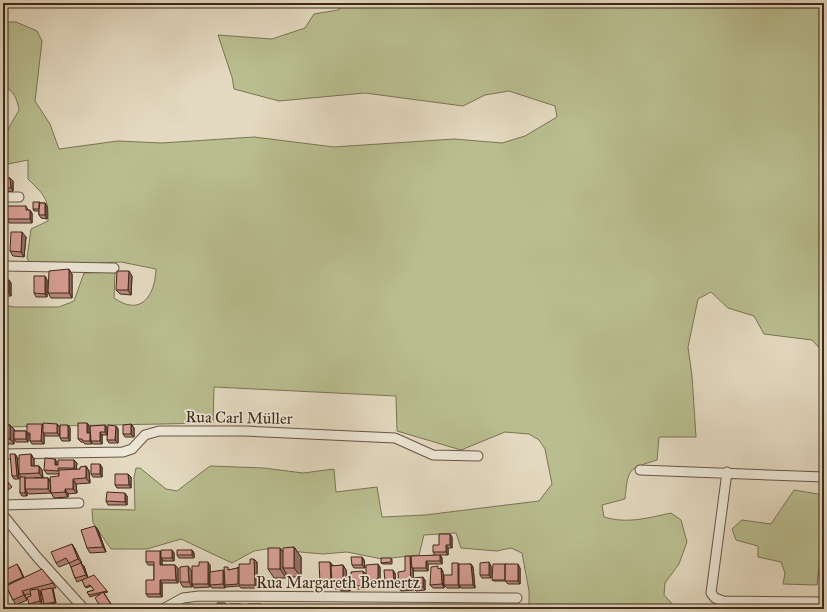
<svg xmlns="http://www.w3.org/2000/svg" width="827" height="612" font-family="'IM FELL Great Primer',serif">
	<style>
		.green { fill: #b9be90; stroke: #7b7354 }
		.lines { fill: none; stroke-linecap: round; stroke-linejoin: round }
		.minor-casing { stroke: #675443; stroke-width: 11 }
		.minor { stroke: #ede7d7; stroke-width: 9 }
		.wall { fill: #b7877e; stroke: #3d2819 }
		.shaded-wall { fill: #956e66; stroke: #3d2819 }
		.building { fill: #d59d92; stroke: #3d2819 }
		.labels { text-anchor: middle; stroke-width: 3.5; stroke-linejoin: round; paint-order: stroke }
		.street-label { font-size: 16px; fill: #3d2819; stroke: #ede7d7 }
	</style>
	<rect width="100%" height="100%" fill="#e4dac1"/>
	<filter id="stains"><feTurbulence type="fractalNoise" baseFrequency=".005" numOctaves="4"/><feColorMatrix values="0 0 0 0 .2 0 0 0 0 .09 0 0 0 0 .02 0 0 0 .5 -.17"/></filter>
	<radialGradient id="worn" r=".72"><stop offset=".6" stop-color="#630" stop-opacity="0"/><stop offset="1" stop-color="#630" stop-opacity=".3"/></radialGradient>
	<path class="green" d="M348 3H824V353L812 340 764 334 754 316 728 308 711 292 698 299 688 347 692 376 696 437H659L657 460C628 469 628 468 625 499L602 505 604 517C627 524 648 518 671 513L681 520 687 542 679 564 665 583 664 595 677 609H517L529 606V591L522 553 511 548 497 551 461 548 456 533 424 535 419 555 382 559 347 552 323 554 266 549 254 551 232 563 181 539 147 549H111L93 523 92 509 135 510 134 478 136 468H140L166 489 177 491 210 466 264 468 303 473 334 469 336 492 377 487 382 517 425 515 539 501 552 484 545 449 539 440 529 434 505 432 461 450 397 431 396 396 214 387 213 423 3 427V305L14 307H59L74 301 84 273 115 272 114 298C141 317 155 296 156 269L121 262 52 265 29 262 27 258 31 229 48 221C49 198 44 195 28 179V160L3 165V146H6L3 138 19 110C17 98 14 91 3 86V22H16L37 31 42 41 35 101 50 124 59 149 118 141 162 143 254 137 334 147 454 139 502 143 525 136 557 117 555 106 509 91 485 95 463 106 365 93 279 101 234 89 232 77 218 35 272 39 305 28 314 14 338 10Z
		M794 490 824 495V548L821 551 817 585 783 584 785 573 781 562 758 557V546L736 540 732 529 742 520 771 524Z
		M346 605 483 606 495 609H334Z"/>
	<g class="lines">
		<defs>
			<path id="minor" d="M3 197H19
				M3 266 114 268
				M3 454 123 452 132 449 145 435 159 431H244L395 438 433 455 478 456
				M640 470 824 477
				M727 472 711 593 715 598 723 601 824 602
				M3 505 79 503
				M3 515 37 557 84 609
				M163 609 183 598 199 596 517 598"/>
		</defs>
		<use href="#minor" class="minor-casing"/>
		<use href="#minor" class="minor"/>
	</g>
	<path class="wall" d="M3 178H10L13 181V191L3 192Z
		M41 203H45L47 207V219L41 218 39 215V211H34L33 209Z
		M26 206 28 210 32 213V223H9L7 219Z
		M26 237 24 257 13 256 10 251Z
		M72 274V298H51L48 293Z
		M45 276 47 280V297H36L34 293Z
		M132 276 131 295 120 294 116 290Z
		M3 279 11 283V296H3Z
		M87 423 89 426V433L91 434 105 425 107 428V435H102V444H93L92 443V444H85L83 442H81L78 439Z
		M57 424 60 427V436H45L44 434V444H32L30 441V436L27 433 43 427Z
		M131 424 134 428V437H125L123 434Z
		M3 425H10L14 429V431H26L28 434V442H16L14 439V444H3Z
		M68 425 70 428V441H62L60 438Z
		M116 426 118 429V443H109L107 440Z
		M15 454 17 457 19 479H14L12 476Z
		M31 454 34 459V466H39L42 470 43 478H34H48L51 482 59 476V474H47L44 470 57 462V465L74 460 77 463 76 470 80 469 86 466 89 471 90 483 76 484 77 493 68 494V497L54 498 51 493 29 494 27 492V496H22L20 493 21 477 19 474Z
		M3 466 8 473 3 476 12 487 4 493 3 492Z
		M102 467V477H93L91 474Z
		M131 477V488H117L115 485Z
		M127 496V505H108L106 501Z
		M95 526 98 530 106 552 90 553 87 548Z
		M450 534 452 537V548H448V555H440L442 558V564H428V571H414L413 569 414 590 401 591 399 588 405 571 410 556 412 558 435 555 433 552 439 545Z
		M72 544 75 549 81 563 84 566 88 578 107 591 108 592 104 593 113 607 110 609H102L100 594 90 597 87 592 94 590 91 586 86 588 82 580 77 582 75 578 71 567 69 563 59 567 56 563Z
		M294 547 301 557V577H289L286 573V578H274L268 569 283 552Z
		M172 550 174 553V561H163L162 559V565H175L178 568V583H162V597H148L146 594 154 580V565H148L146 562 160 551 161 552Z
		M192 550 194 553V558H179L177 555Z
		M824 553V576L821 572Z
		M362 557 364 560 365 568H354L352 565Z
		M392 559V564H383L381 563Z
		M3 561 6 567 3 568Z
		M257 562V588H241L239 586 226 587 225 586V588H212L210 585 224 572 230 569V570Z
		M330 562 333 566 343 565 346 570V577L350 582V591H341L340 589H335L334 587 323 588 320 583Z
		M471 564 473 567 475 588H461L460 586V588H447L444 585 459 565Z
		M506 564 520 568V584H508L505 581H494L492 580Z
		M210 565V587L194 588 192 584 199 566Z
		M491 566V578H482L480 575Z
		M380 567V583H369L366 580Z
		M441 568 443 572 444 588H433L430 585 439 569Z
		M20 569 24 578 53 583 56 588H53L56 603 45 606 44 604 41 591 40 592 42 604 31 607 29 604 31 596V594L25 595 27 600 16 605 13 600 8 590 3 592V571Z
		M192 571V587H183L180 582Z
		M363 571 366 574V589H356L352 584Z
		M395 573 396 585 387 586 385 582Z
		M425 580V590L416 591 413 587Z"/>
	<path class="shaded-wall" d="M10 178 13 181V191L11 188Z
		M45 203 47 207V219L45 215Z
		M30 210 32 213V223L30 219Z
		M22 232 26 237 24 257 21 252Z
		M69 269 72 274V298L69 293Z
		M129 271 132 276 131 295 128 290Z
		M45 276 47 280V297L45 294Z
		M9 280 11 283V296L9 293Z
		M87 423 89 426V436L87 433Z
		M42 424 44 427V444L41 441Z
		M57 424 60 427V436L57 433Z
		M131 424 134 428V437L131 434Z
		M10 425 14 429V444L10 439Z
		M68 425 70 428V441L68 438Z
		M105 425 107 428V435L105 432Z
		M116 426 118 429V443L115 440Z
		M26 431 28 434V442L26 439Z
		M100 432 102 435V444L100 441Z
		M90 433 92 436 91 441 92 443V444L90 441Z
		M15 454 17 457 19 479 17 476Z
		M31 454 34 459V471L31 466Z
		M55 459 57 462V468L55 465Z
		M74 460 77 463 76 471 74 468Z
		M100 464 102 467V477L100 474Z
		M39 466 42 470 43 478 39 473Z
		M86 466 89 471 90 483 86 478Z
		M128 474 131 477V488L129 485Z
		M25 477 27 480 25 489 27 492V496L25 493Z
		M48 478 51 483V493L48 489Z
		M73 479 76 484 77 493 73 489Z
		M65 489 68 494V497L65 492Z
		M125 493 127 496V505L125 502Z
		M95 526 98 530 106 552 103 547Z
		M450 534 452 537V548L450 545Z
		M72 544 75 549 82 563 78 559Z
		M446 545 448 548V555L446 552Z
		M294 547 301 557V577L294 568Z
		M280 548 286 557 283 568 286 573V578L280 569Z
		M172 550 174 553V561L172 558Z
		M192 550 194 553V558L192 555Z
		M160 551 162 554 161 558 162 559V568L160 565Z
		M440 555 442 558V564L440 561Z
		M410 556 412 559V568L413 569 414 590 411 587Z
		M362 557 364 560 365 568 362 565Z
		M254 559 257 562V588L255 585Z
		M426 561 428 564V571L426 568Z
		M208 562 210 565V587L208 584Z
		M330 562 333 566 332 584 334 587 331 582Z
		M489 562 491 566V578L489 575Z
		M81 563 84 566 88 578 86 575Z
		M458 563 460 566 459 585 460 588 458 585Z
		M17 564 20 569 26 582 23 577Z
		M378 564 380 567V583L378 579Z
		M471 564 473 567 475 588 473 585Z
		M518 564 520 568V584L518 581Z
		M175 565 178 568V583L176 580Z
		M343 565 346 570 347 582 343 577Z
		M188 566 192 571V587L189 582Z
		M441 568 443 572 444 588 442 584Z
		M223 570 225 573V588L223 584Z
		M393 570 395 573 396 585 394 582Z
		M363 571 366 574V589L364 586Z
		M347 577 350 582V591L347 586Z
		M423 577 425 580V590L423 587Z
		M160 580 162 583V597L160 594Z
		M52 588 53 590 56 603 55 602Z
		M38 589 40 592 42 604 40 601Z
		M22 591 25 595 27 600 24 595Z
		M225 603 227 606V609H225Z
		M241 604 243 607V609H241Z
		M261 604 264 607V609H261Z"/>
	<path class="building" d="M3 178H10L11 188H3Z
		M33 202H40L39 209H33Z
		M39 203H45V215H39Z
		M7 206H26V210H30V219H7Z
		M11 232H22L21 252 10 251Z
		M69 269V293H48L49 271Z
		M117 271H129L128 290H116Z
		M34 276H45V294L34 293Z
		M3 279 9 280V293H3Z
		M43 423 57 424V433H43Z
		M78 423H87V433H90V441H83L82 439H78Z
		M27 424H42L41 441H30V433H27Z
		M131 424V434H123V425Z
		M3 425H10V439H3Z
		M60 425H68V438H60Z
		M105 425V432H100V441H91L90 426Z
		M108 425 116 426 115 440H107Z
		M14 431H26V439H14Z
		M10 454H15L17 476H12Z
		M31 454V466H39V473L19 474V455Z
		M45 458 55 459V465H58V460H74V468H58V471L44 470Z
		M91 464H100V474H91Z
		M86 466V478L73 479V489H65V492L51 493 50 477 59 476V470L80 469V467Z
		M115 474H128L129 485H115Z
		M3 476 8 481 3 484Z
		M20 477H25V493H20Z
		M25 478H48V489H25Z
		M107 492 125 493V502L106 501Z
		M95 526 103 547 87 548 81 530Z
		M439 534H450V545H446V552H433V545H439Z
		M72 544 78 559 69 563 66 558 56 563 51 552Z
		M294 547V568H283V548Z
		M268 548H280V569H268Z
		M161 550H172V558H161Z
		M177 550H192V555H177Z
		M146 551H160V565H175L176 580H160V594H146V580H154V562H146Z
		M822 553H824V572H821Z
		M440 555V561H426V568H412L411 556Z
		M405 556H410L411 587 399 588 398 572 405 571Z
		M351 557H362V565H352Z
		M381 558H391V562L381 563Z
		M250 559H254L255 585H239V564H250Z
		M199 562H208V584H192V566H199Z
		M319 562H330L331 582 320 583Z
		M489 562V575H480V563Z
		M81 563 86 575 75 578 71 567Z
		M452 563H458V585H444V575H452Z
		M17 564 23 577 3 586V571Z
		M378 564V579L366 580V565Z
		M459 564H471L473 585H459Z
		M493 564H505V580H492Z
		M505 564H518V581H505Z
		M343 565V577H347V586H338V584H332L331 566Z
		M188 566 189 582H180V567Z
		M438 566V569L441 568 442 584 430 585 431 567Z
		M224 567H228V570L238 568V584L225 585Z
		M42 569 53 583 22 591 24 595 13 600 6 586Z
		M223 570V584L210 585V572Z
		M384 570H393L394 582H385Z
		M363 571 364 586H354V584H352L351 572Z
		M94 575 107 591 89 595 87 592 94 590 90 585 85 587 82 580Z
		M423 577V587H413V578Z
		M52 588 55 602 44 604 41 590Z
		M38 589 40 601 29 604 27 597 31 596 30 590Z
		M103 592 112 606 106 609H102L95 598Z
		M217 603H225V609H213V605H217Z
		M230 604H241V609H230Z
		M248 604H261V609H248Z
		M265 605H277V609H265Z
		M283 606H294V609H283Z
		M295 606H305V609H295Z
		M184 607 185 609H173V608Z
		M312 607H326V609H312Z"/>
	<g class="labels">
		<g class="street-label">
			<text transform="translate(239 417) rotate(1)" y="6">Rua Carl Müller</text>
			<text x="338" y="588">Rua Margareth Bennertz</text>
		</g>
	</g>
	<rect width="827" height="612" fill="none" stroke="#e4dac1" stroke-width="16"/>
	<rect x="4" y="4" width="819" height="604" fill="none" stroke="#3d2819" stroke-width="2"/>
	<rect x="8" y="8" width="811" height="596" fill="none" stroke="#3d2819"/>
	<rect width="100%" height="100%" filter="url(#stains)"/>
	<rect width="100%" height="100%" fill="url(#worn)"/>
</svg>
